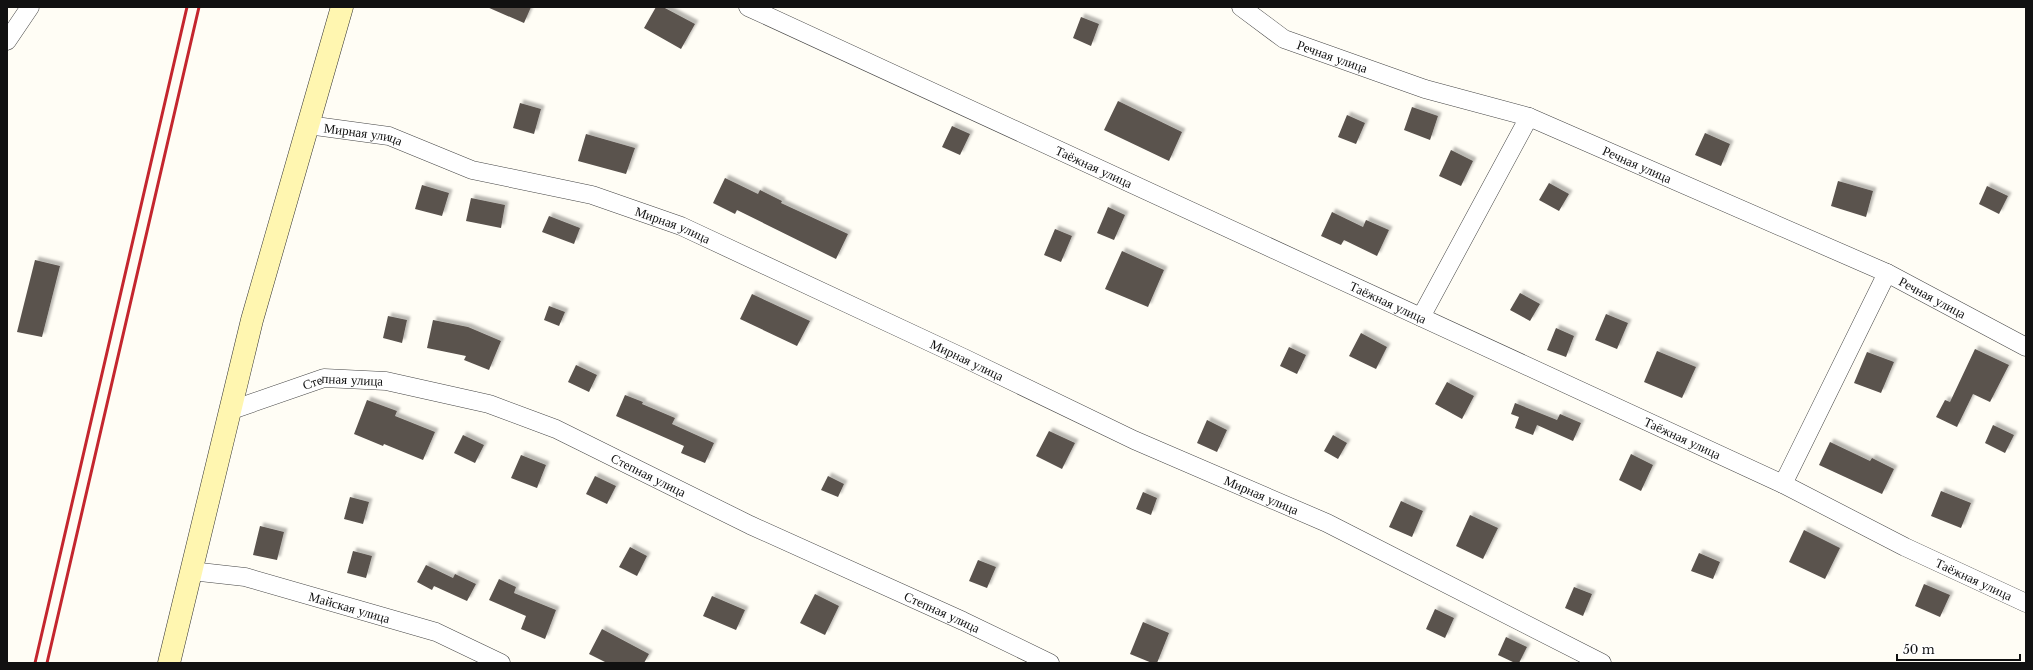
<svg xmlns="http://www.w3.org/2000/svg" width="2033" height="670" font-family="'Libre Baskerville',serif">
	<style>
		.building { fill: #5a524d; filter: url(#shadow) }
		.lines { fill: none; stroke-linecap: round; stroke-linejoin: round }
		.street-casing { stroke: #444; stroke-width: 19 }
		.secondary-casing { stroke: #333; stroke-width: 23 }
		.street { stroke: #fff; stroke-width: 18 }
		.secondary { stroke: #fff6b0; stroke-width: 22 }
		.rail { stroke: #c4262e; stroke-width: 3 }
		.labels { text-anchor: middle; stroke-width: 4; stroke-linejoin: round; paint-order: stroke }
		.street-label { font-size: 13px; fill: #111; stroke: #fff }
	</style>
	<defs>
		<filter id="shadow"><feDropShadow dx="3.5" dy="-3.5" stdDeviation="1" flood-color="#0004"/></filter>
	</defs>
	<rect width="100%" height="100%" fill="#fffdf5"/>
	<path class="building" d="M487 7H531L524 23Z
		M656 7H663L695 24 681 49 644 28Z
		M1081 17 1099 24 1091 46 1073 38Z
		M1118 101 1182 132 1169 161 1104 130Z
		M520 103 541 109 534 134 513 128Z
		M1412 107 1438 116 1430 140 1404 130Z
		M1347 115 1365 123 1356 144 1338 137Z
		M952 126 970 134 960 155 942 147Z
		M1705 133 1730 144 1721 166 1695 155Z
		M586 134 635 148 626 174 578 161Z
		M1451 150 1473 161 1461 186 1439 176Z
		M725 178 758 194 760 190 782 201 781 203 848 234 836 259 737 210 735 214 713 203Z
		M1838 181 1873 191 1866 217 1831 206Z
		M1549 183 1569 194 1559 211 1539 200Z
		M422 185 449 193 442 216 415 209Z
		M1987 186 2008 196 1999 214 1979 204Z
		M471 198 505 205 501 228 466 221Z
		M1108 207 1125 215 1114 240 1097 233Z
		M1332 212 1363 227 1366 220 1389 230 1377 256 1344 240 1341 245 1321 236Z
		M549 216 580 228 574 244 542 232Z
		M1055 229 1072 236 1061 262 1044 255Z
		M1122 251 1164 270 1148 307 1105 289Z
		M35 260 60 266 42 337 17 332Z
		M1520 293 1540 304 1530 321 1510 310Z
		M752 294 810 321 797 346 740 319Z
		M549 306 565 312 559 326 544 320Z
		M1606 314 1628 323 1617 349 1595 340Z
		M388 316 407 320 402 343 383 338Z
		M433 320 468 327 501 341 489 370 464 360 466 356 427 348Z
		M1556 328 1574 336 1566 357 1547 350Z
		M1361 333 1387 347 1376 369 1349 356Z
		M1289 347 1306 355 1297 374 1280 366Z
		M1975 349 2009 365 1990 402 1973 394 1957 427 1936 417 1945 400 1950 402Z
		M1657 351 1696 367 1682 398 1644 382Z
		M1867 352 1894 362 1881 393 1854 383Z
		M576 365 597 375 589 392 568 382Z
		M1447 382 1474 396 1462 419 1435 404Z
		M625 395 643 402 642 404 675 418 672 424 714 443 705 463 681 453 684 446 616 416Z
		M367 400 397 411 395 416 435 432 423 460 384 444 383 446 354 434Z
		M1515 403 1557 420 1560 414 1581 423 1573 441 1537 425 1533 435 1515 428 1519 417 1511 414Z
		M1207 420 1227 430 1217 452 1197 443Z
		M1993 425 2014 435 2005 453 1985 443Z
		M1049 431 1075 443 1062 469 1036 456Z
		M463 435 484 445 475 463 454 453Z
		M1333 435 1347 443 1338 459 1324 451Z
		M1830 442 1870 461 1872 458 1894 469 1882 494 1819 465Z
		M1631 454 1653 465 1641 491 1619 480Z
		M521 455 546 465 537 488 511 478Z
		M595 476 616 486 607 504 586 494Z
		M828 476 844 484 838 497 821 490Z
		M1941 491 1971 503 1961 528 1931 516Z
		M1143 492 1157 498 1151 515 1136 509Z
		M350 497 369 502 363 524 344 519Z
		M1401 501 1423 511 1412 537 1389 527Z
		M1470 515 1498 528 1483 559 1456 546Z
		M260 526 284 532 277 560 253 555Z
		M1804 530 1840 548 1825 579 1789 562Z
		M630 547 647 556 637 576 619 567Z
		M353 551 372 556 366 578 347 573Z
		M1699 553 1720 562 1713 579 1691 571Z
		M978 560 996 567 987 588 969 581Z
		M426 565 453 578 455 574 476 584 467 601 434 586 432 590 417 582Z
		M499 579 516 587 514 593 556 610 545 639 521 629 526 616 489 600Z
		M1924 584 1950 595 1940 617 1915 606Z
		M1574 587 1592 594 1583 616 1565 608Z
		M815 594 839 606 825 635 800 623Z
		M712 596 745 610 736 630 703 616Z
		M1435 609 1454 618 1445 638 1426 629Z
		M1143 622 1169 633 1157 663H1152L1130 654Z
		M602 629 649 654 644 663H607L589 654Z
		M1506 637 1527 647 1519 663H1515L1498 655Z"/>
	<g class="lines">
		<defs>
			<g id="street">
				<path id="s1" d="M748 7 1783 484 1905 547 2026 603"/>
				<path id="s2" d="M1241 7 1284 39 1425 89 1529 117 1887 273 2026 347"/>
				<path d="M7 41 30 7"/>
				<path id="s3" d="M308 125 389 136 472 170 592 195 681 226 964 358 1134 440 1327 523 1602 663"/>
				<path d="M1421 317 1529 117"/>
				<path id="s4" d="M229 411 324 378 386 381 489 404 556 429 750 525 963 621 1050 663"/>
				<path d="M1783 484 1887 273"/>
				<path id="s5" d="M191 571 245 577 436 632 501 663"/>
			</g>
			<path id="secondary" d="M169 663 252 320 342 7"/>
		</defs>
		<use href="#street" class="street-casing"/>
		<use href="#secondary" class="secondary-casing"/>
		<use href="#street" class="street"/>
		<use href="#secondary" class="secondary"/>
		<path class="rail" d="M35 663 187 7
			M47 663 199 7"/>
	</g>
	<g class="labels">
		<g class="street-label">
			<text dy="5" stroke="none"><textPath href="#s2" startOffset="105">Речная улица</textPath></text>
			<text dy="5" stroke="none"><textPath href="#s3" startOffset="56">Мирная улица</textPath></text>
			<text dy="5" stroke="none"><textPath href="#s2" startOffset="429">Речная улица</textPath></text>
			<text dy="5" stroke="none"><textPath href="#s1" startOffset="381">Таёжная улица</textPath></text>
			<text dy="5" stroke="none"><textPath href="#s3" startOffset="380">Мирная улица</textPath></text>
			<text dy="5" stroke="none"><textPath href="#s2" startOffset="753">Речная улица</textPath></text>
			<text dy="5" stroke="none"><textPath href="#s1" startOffset="705">Таёжная улица</textPath></text>
			<text dy="5" stroke="none"><textPath href="#s3" startOffset="704">Мирная улица</textPath></text>
			<text dy="5" stroke="none"><textPath href="#s4" startOffset="119">Степная улица</textPath></text>
			<text dy="5" stroke="none"><textPath href="#s1" startOffset="1029">Таёжная улица</textPath></text>
			<text dy="5" stroke="none"><textPath href="#s4" startOffset="443">Степная улица</textPath></text>
			<text dy="5" stroke="none"><textPath href="#s3" startOffset="1028">Мирная улица</textPath></text>
			<text dy="5" stroke="none"><textPath href="#s1" startOffset="1353">Таёжная улица</textPath></text>
			<text dy="5" stroke="none"><textPath href="#s5" startOffset="163">Майская улица</textPath></text>
			<text dy="5" stroke="none"><textPath href="#s4" startOffset="767">Степная улица</textPath></text>
		</g>
	</g>
	<rect width="2033" height="670" fill="none" stroke="#111111" stroke-width="16"/>
	<path d="M1897 654v6h123v-6" fill="none" stroke="#111111" stroke-width="2"/>
	<text x="1903" y="654" font-size="12" fill="#111111" stroke="#ffffff" stroke-width="3" paint-order="stroke">50 m</text>
</svg>
